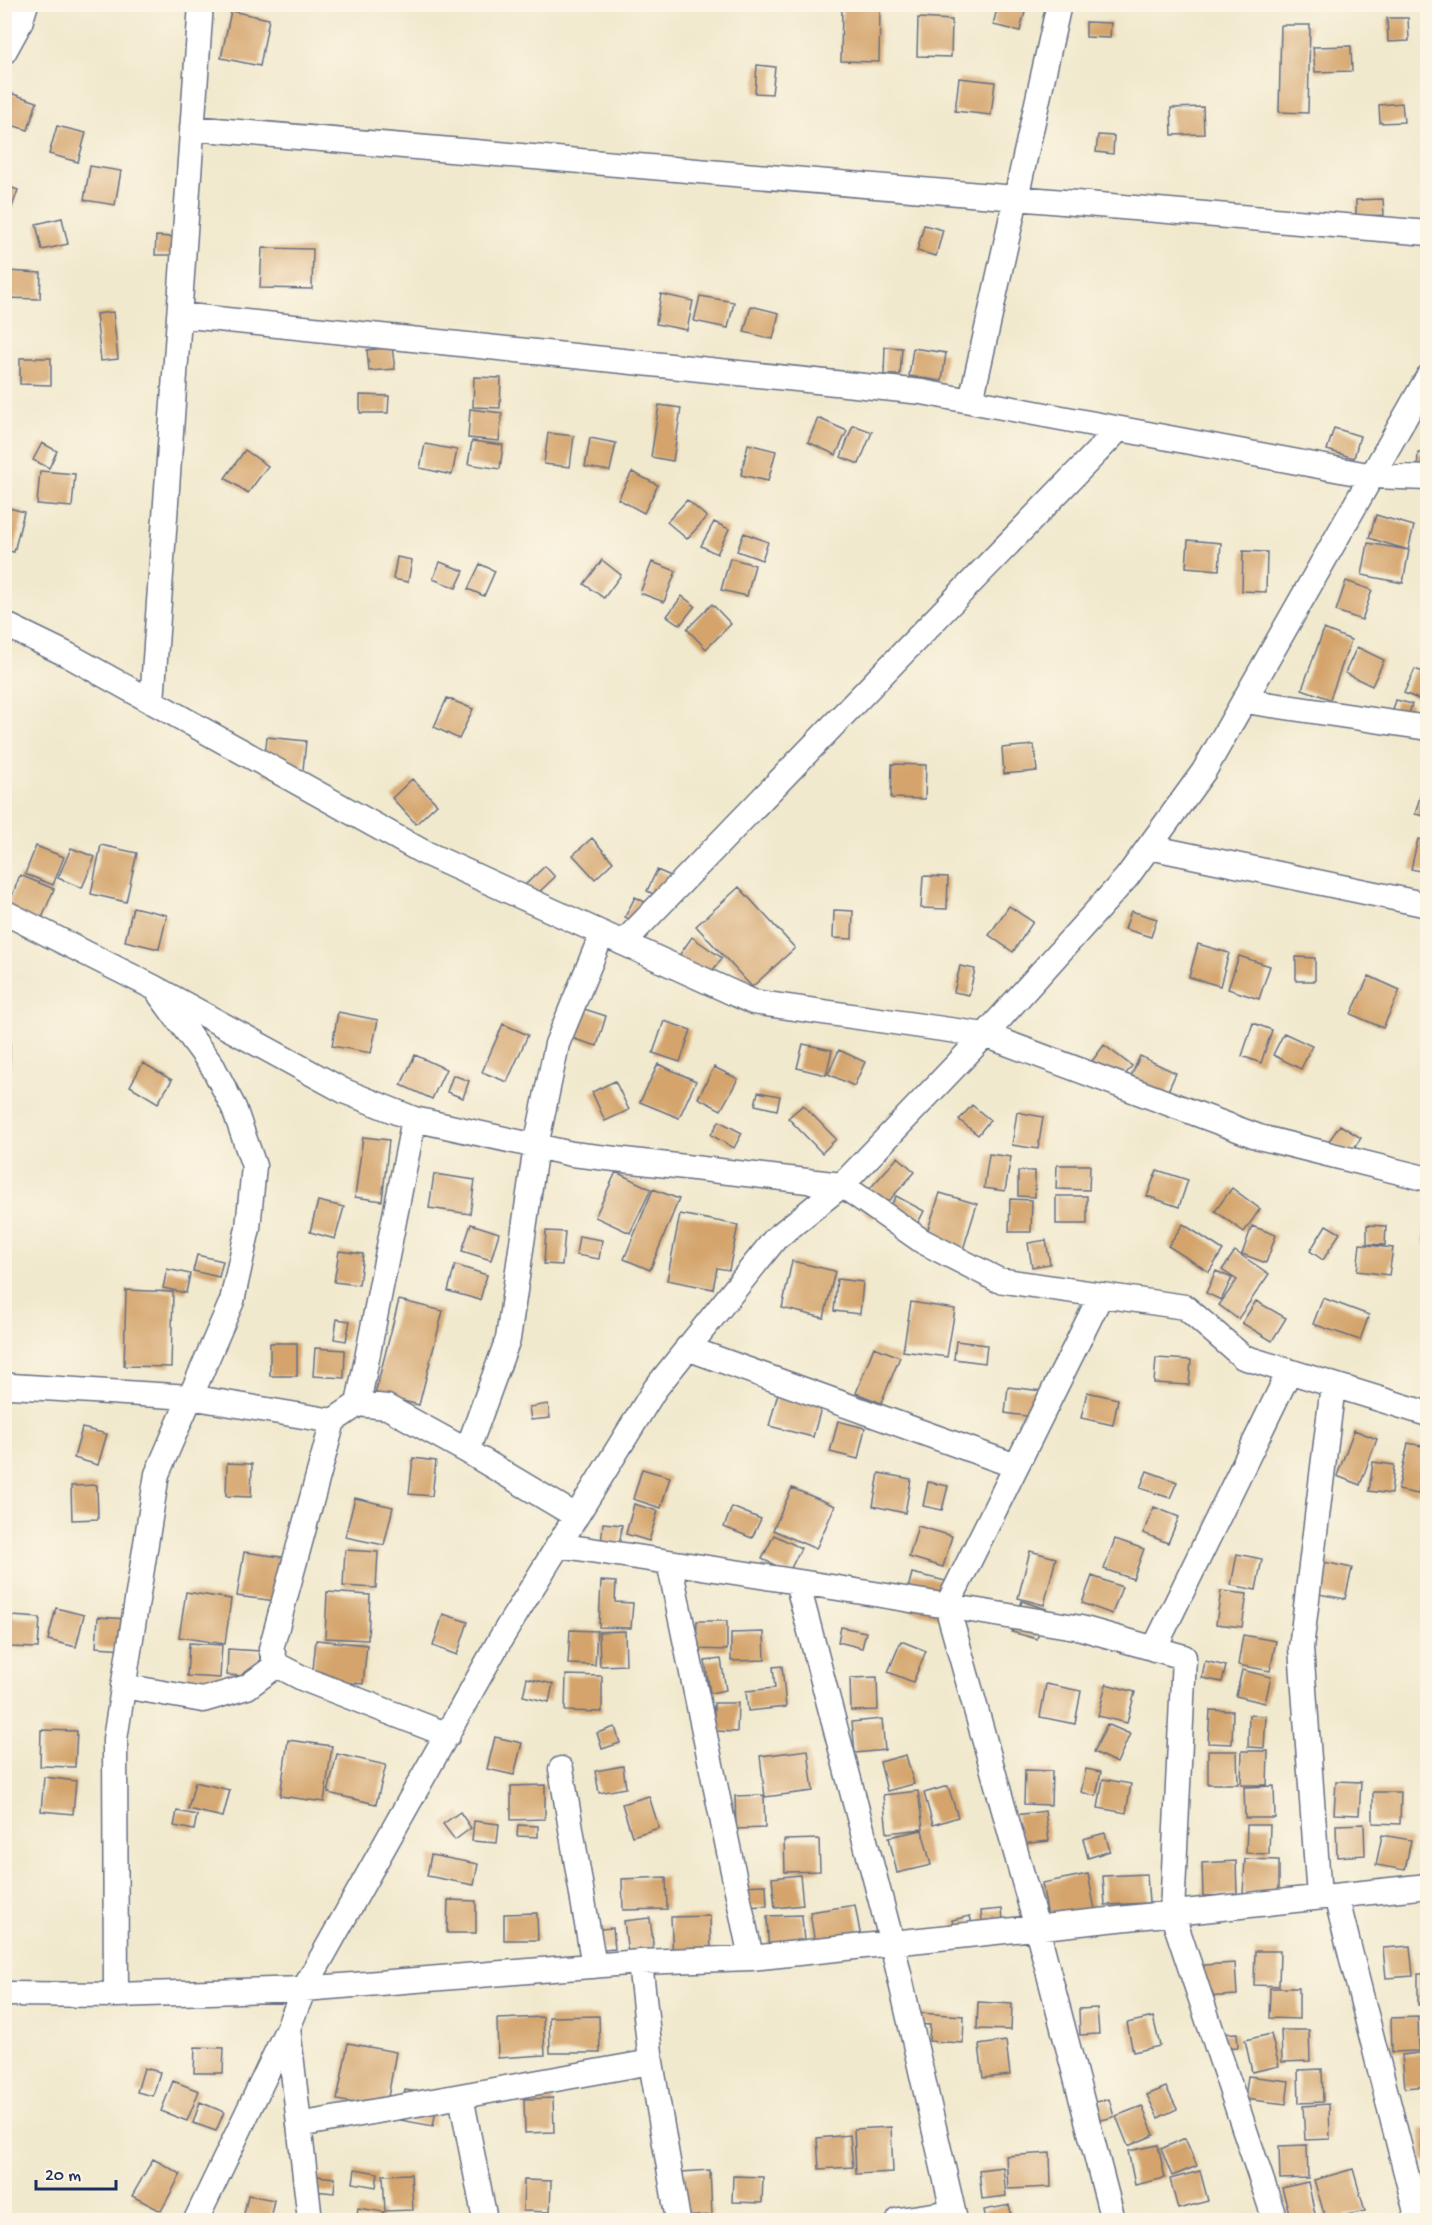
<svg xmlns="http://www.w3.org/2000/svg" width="1432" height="2225" font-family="'Gochi Hand',sans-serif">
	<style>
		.building { fill: #d4a46c }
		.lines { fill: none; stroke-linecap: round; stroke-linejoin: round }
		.minor-casing { stroke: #667085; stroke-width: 27 }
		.minor { stroke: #fff; stroke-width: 24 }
	</style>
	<rect width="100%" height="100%" fill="#fcf5e5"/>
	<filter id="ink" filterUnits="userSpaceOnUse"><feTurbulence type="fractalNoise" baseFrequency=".0167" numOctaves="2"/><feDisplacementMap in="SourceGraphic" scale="12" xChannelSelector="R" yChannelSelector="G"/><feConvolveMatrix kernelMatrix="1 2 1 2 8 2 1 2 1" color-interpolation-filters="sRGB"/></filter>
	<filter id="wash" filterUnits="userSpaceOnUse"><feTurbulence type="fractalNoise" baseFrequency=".008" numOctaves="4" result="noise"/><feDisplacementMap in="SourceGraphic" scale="24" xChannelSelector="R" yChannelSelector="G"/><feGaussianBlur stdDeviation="1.35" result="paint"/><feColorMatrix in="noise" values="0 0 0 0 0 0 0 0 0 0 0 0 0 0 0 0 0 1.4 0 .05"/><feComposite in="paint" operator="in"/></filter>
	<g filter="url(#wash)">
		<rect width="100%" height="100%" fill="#f1e9cd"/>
		<g id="blocks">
			<path class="building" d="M998 4H1027L1020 31 993 25Z
				M842 6 880 7 879 62 841 61Z
				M231 11 269 19 260 66 221 58Z
				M918 18 952 20 951 57 917 56Z
				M1387 18H1408L1409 41 1388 42Z
				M1086 22 1111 23 1110 38 1086 37Z
				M1281 25H1310L1308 113 1279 112Z
				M1351 46 1352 71 1315 72 1313 47Z
				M757 65 775 67 772 94 755 93Z
				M959 78 995 82 991 115 955 111Z
				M10 93 37 102 28 130 4 123V109Z
				M1402 103 1404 122 1380 123 1379 105Z
				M1203 107 1204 134 1172 135 1171 108Z
				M57 126 86 133 78 162 49 154Z
				M1098 135 1114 136 1113 154 1096 152Z
				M90 166 121 171 115 205 84 200Z
				M4 185 18 190 10 213 4 211Z
				M1383 199 1384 215 1356 216V200Z
				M62 218 68 244 42 250 36 224Z
				M924 225 943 230 936 256 917 251Z
				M156 236 172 237 171 255H155Z
				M262 248 313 249 312 289 260 288Z
				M6 271 41 273 40 299 5 298Z
				M661 294 693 301 687 330 656 324Z
				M700 296 734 302 728 328 694 321Z
				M751 306 779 313 773 339 744 332Z
				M113 312 118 359 101 361 96 314Z
				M392 347 395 369 369 371 367 350Z
				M885 347 902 348 900 375H884Z
				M913 348 946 353 942 381 909 376Z
				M20 358H51V385L20 384Z
				M474 377 501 378 500 408 473 407Z
				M360 395 389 396 388 413H360Z
				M659 405 681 408 673 461 651 457Z
				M470 409 502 413 499 441 468 438Z
				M818 418 847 431 836 455 808 442Z
				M853 425 872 432 859 464 841 457Z
				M1334 428 1360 436 1354 458 1327 450Z
				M548 433 574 436 570 467 544 464Z
				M590 438 616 443 610 471 585 467Z
				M472 441 503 445 500 469 468 464Z
				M42 443 57 451 49 468 33 460Z
				M425 444 457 450 452 475 420 468Z
				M748 444 776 451 768 481 741 475Z
				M245 450 268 466 248 493 225 478Z
				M1418 453H1428V471L1417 470Z
				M40 471 75 474 72 507 37 504Z
				M632 472 658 485 644 513 618 499Z
				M687 500 707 517 687 539 667 522Z
				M6 507 24 512 14 552 4 550Z
				M1376 515 1414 526 1408 550 1369 538Z
				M714 522 729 529 717 554 701 546Z
				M744 533 768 542 762 560 737 551Z
				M1188 540 1221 543 1219 570 1186 567Z
				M1368 543 1409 550 1403 583 1362 575Z
				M1243 551 1267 552 1266 592 1242 591Z
				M397 557 412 560 408 582 393 579Z
				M730 558 755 565 747 596 721 590Z
				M602 560 621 575 604 598 584 584Z
				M440 562 464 571 456 588 433 579Z
				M652 562 676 571 664 602 640 593Z
				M480 564 495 571 484 596 468 589Z
				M1346 581 1372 590 1362 620 1336 611Z
				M682 596 695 606 680 625 667 616Z
				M712 604 731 624 706 649 687 629Z
				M1324 629 1351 640 1330 699 1302 689Z
				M1357 647 1384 660 1372 686 1345 673Z
				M1415 669 1428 674V703L1404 693Z
				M447 698 473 709 459 739 434 727Z
				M1396 700 1412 704 1406 724 1390 720Z
				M267 737 306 741 302 779 263 775Z
				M1034 745 1037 771 1004 774 1002 748Z
				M892 764 926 765 925 799 891 798Z
				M412 779 437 804 416 824 392 798Z
				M1425 780 1428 781V817L1415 814Z
				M592 838 613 862 595 879 573 855Z
				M1418 839 1428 841V873L1411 869Z
				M101 845 137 853 126 902 91 894Z
				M36 846 64 857 53 885 25 874Z
				M71 848 95 857 82 888 58 878Z
				M545 866 555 877 535 896 525 885Z
				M657 870 673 877 663 899 647 891Z
				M20 875 54 889 40 923 7 909Z
				M923 876 948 877 947 909 921 908Z
				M739 887 795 948 752 987 696 926Z
				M635 897 651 905 641 925 625 917Z
				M1009 906 1033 922 1013 952 989 935Z
				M133 907 167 915 159 949 125 941Z
				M834 910 853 911 852 939 833 938Z
				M1131 911 1157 919 1151 937 1125 929Z
				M692 937 722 958 707 978 678 957Z
				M1198 944 1229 953 1220 986 1189 977Z
				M1239 956 1270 966 1259 999 1228 989Z
				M1296 957 1315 958V981H1296Z
				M960 966 975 969 969 995 954 992Z
				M1369 976 1400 990 1383 1028 1351 1014Z
				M581 1008 606 1016 597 1046 571 1038Z
				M338 1012 378 1020 371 1053 332 1046Z
				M664 1021 691 1030 680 1062 653 1053Z
				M1253 1023 1272 1030 1261 1063 1242 1056Z
				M503 1024 528 1035 507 1082 482 1072Z
				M1284 1033 1312 1046 1301 1069 1273 1055Z
				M4 1037H10L9 1084H4Z
				M803 1044 832 1050 826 1075 797 1068Z
				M1104 1045 1132 1066 1110 1094 1083 1073Z
				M839 1050 865 1062 854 1086 828 1074Z
				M415 1055 446 1069 432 1099 401 1085Z
				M1140 1056 1176 1073 1161 1106 1125 1090Z
				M143 1063 172 1080 158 1103 130 1086Z
				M658 1064 696 1081 679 1118 640 1102Z
				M714 1067 738 1079 721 1110 698 1098Z
				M453 1075 469 1081 463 1098 447 1092Z
				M615 1081 629 1110 605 1121 592 1092Z
				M758 1092 780 1096 777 1110 755 1105Z
				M803 1105 836 1139 822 1153 788 1118Z
				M972 1105 990 1120 978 1135 959 1120Z
				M1017 1112 1043 1117 1038 1149 1012 1145Z
				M719 1121 742 1133 734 1148 711 1135Z
				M1340 1125 1361 1138 1350 1154 1329 1141Z
				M363 1137 389 1140 382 1201 355 1197Z
				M989 1154 1011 1157 1005 1191 984 1188Z
				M898 1157 915 1172 872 1219 856 1204Z
				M1057 1165H1090L1089 1190 1056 1189Z
				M1157 1170 1188 1180 1179 1207 1147 1196Z
				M1018 1171H1035V1197L1018 1196Z
				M616 1172 651 1189 630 1233 595 1217Z
				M434 1174 475 1180 470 1214 429 1208Z
				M1232 1188 1260 1209 1244 1232 1215 1211Z
				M653 1189 679 1199 650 1270 624 1259Z
				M940 1193 977 1204 962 1253 924 1241Z
				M896 1196 924 1211 912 1235 883 1221Z
				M1056 1196H1087V1224H1056Z
				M1010 1199 1032 1200 1031 1232H1009Z
				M318 1201 344 1207 335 1239 310 1232Z
				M680 1214 738 1225 729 1270 717 1268 713 1289 667 1280Z
				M471 1224 499 1233 491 1260 462 1251Z
				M1183 1224 1223 1250 1209 1272 1168 1246Z
				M1326 1225 1340 1233 1323 1260 1310 1251Z
				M1367 1225 1386 1226 1385 1245 1367 1244Z
				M1252 1226 1276 1235 1266 1263 1242 1254Z
				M1424 1228H1428V1244H1424Z
				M546 1231 565 1232 562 1265 544 1264Z
				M579 1236 602 1240 599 1259 576 1255Z
				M1046 1240 1050 1264 1032 1267 1028 1243Z
				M1360 1244 1393 1248 1389 1275 1357 1271Z
				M339 1251 363 1254 359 1285 334 1282Z
				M1235 1251 1269 1274 1238 1319 1219 1305 1237 1280 1222 1270Z
				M197 1255 223 1261 219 1277 193 1271Z
				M792 1261 835 1271 824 1318 782 1308Z
				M455 1265 487 1275 480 1300 448 1291Z
				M167 1269 190 1274 186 1293 163 1288Z
				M1216 1271 1232 1278 1221 1300 1206 1293Z
				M837 1279 863 1282 860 1314 834 1311Z
				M126 1290 173 1292 171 1367 124 1366Z
				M1323 1298 1369 1315 1360 1340 1313 1324Z
				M399 1300 443 1311 419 1405 375 1394Z
				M1256 1301 1286 1318 1272 1341 1242 1323Z
				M911 1302 955 1309 947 1357 903 1351Z
				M337 1319 350 1321 346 1341 334 1339Z
				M956 1341 987 1345 985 1363 954 1359Z
				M270 1343H297V1376H270Z
				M874 1347 900 1357 881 1403 856 1393Z
				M315 1348 345 1350 344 1378 313 1376Z
				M1156 1358 1191 1360 1189 1385 1154 1383Z
				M780 1386 824 1397 813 1437 769 1426Z
				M1008 1387 1042 1391 1039 1418 1005 1413Z
				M1087 1392 1118 1399 1113 1425 1081 1418Z
				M548 1404 550 1418 531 1420 529 1407Z
				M838 1421 865 1428 858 1459 830 1452Z
				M82 1428 107 1434 98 1465 74 1458Z
				M1354 1430 1377 1439 1360 1485 1337 1476Z
				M1408 1443 1427 1447 1418 1494 1398 1490Z
				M413 1458 436 1461 432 1496 409 1494Z
				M1373 1462 1394 1465 1391 1494 1369 1491Z
				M227 1463 252 1464 251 1497 226 1496Z
				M642 1469 670 1477 661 1508 633 1499Z
				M1147 1471 1177 1482 1170 1498 1140 1488Z
				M879 1473 911 1479 905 1513 873 1506Z
				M928 1482 948 1486 942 1510 923 1506Z
				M97 1485 98 1519 72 1520 71 1486Z
				M792 1488 835 1506 816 1549 773 1530Z
				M355 1498 393 1507 384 1545 345 1537Z
				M634 1504 658 1511 649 1541 626 1534Z
				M732 1507 761 1519 752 1538 724 1527Z
				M1154 1507 1179 1517 1168 1543 1143 1533Z
				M603 1523 622 1525 619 1547 601 1545Z
				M918 1526 952 1536 943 1567 909 1557Z
				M774 1535 801 1548 789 1572 762 1559Z
				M1115 1539 1144 1549 1133 1579 1104 1569Z
				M345 1550 378 1552 376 1588 343 1586Z
				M1030 1551 1056 1558 1044 1605 1018 1598Z
				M244 1552 289 1558 283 1602 237 1596Z
				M1237 1554 1262 1559 1256 1590 1231 1585Z
				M1324 1562 1352 1568 1345 1599 1318 1594Z
				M912 1573 950 1582 941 1618 903 1609Z
				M1092 1576 1122 1587 1112 1614 1082 1603Z
				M601 1581 616 1582 615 1602 633 1603 631 1628 599 1627Z
				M1221 1591 1247 1594 1242 1627 1216 1624Z
				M186 1592 231 1599 225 1644 179 1637Z
				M327 1592 370 1595 368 1640 325 1638Z
				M1022 1601 1046 1609 1037 1639 1012 1632Z
				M56 1608 84 1615 76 1647 48 1640Z
				M443 1614 468 1622 457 1655 433 1646Z
				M12 1616 40 1618 38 1648 10 1647Z
				M98 1617 127 1619 125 1649 96 1647Z
				M697 1621H727V1650L696 1649Z
				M841 1627 866 1632 862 1648 838 1642Z
				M570 1630 597 1631 595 1665 568 1664Z
				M625 1631 626 1665 600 1666 599 1632Z
				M764 1632 765 1660 731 1661V1633Z
				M1243 1635 1276 1641 1270 1671 1238 1665Z
				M316 1640 367 1645 363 1684 312 1679Z
				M901 1641 926 1651 913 1682 888 1672Z
				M189 1643 222 1645 220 1678 187 1676Z
				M228 1649 260 1651 259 1677 227 1675Z
				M721 1659 726 1690 710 1693 705 1661Z
				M1205 1661 1226 1666 1222 1682 1202 1678Z
				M782 1666 786 1707 748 1711 746 1691 775 1688 773 1667Z
				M1242 1670 1271 1677 1265 1703 1236 1696Z
				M566 1675 602 1676V1712L565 1711Z
				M877 1677 878 1710 851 1711 850 1678Z
				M527 1678 553 1684 549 1702 523 1696Z
				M1046 1684 1081 1691 1075 1724 1040 1717Z
				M1106 1684 1135 1692 1127 1723 1098 1716Z
				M714 1703H738L737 1732 714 1731Z
				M1210 1710 1233 1711 1232 1744 1208 1743Z
				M1249 1715 1266 1716 1264 1748 1248 1747Z
				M882 1719 885 1750 855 1753 852 1722Z
				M1107 1724 1130 1734 1117 1763 1094 1752Z
				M615 1727 620 1743 602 1749 597 1733Z
				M41 1730 77 1731 75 1767 40 1766Z
				M495 1737 522 1743 514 1775 487 1769Z
				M288 1740 332 1746 324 1802 280 1796Z
				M808 1750 813 1791 765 1797 760 1756Z
				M1208 1751H1237L1238 1784H1208Z
				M1242 1751H1268L1267 1785H1241Z
				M337 1754 386 1765 376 1804 328 1793Z
				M906 1755 914 1784 887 1791 880 1762Z
				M623 1766 626 1788 599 1793 595 1771Z
				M1086 1769 1101 1772 1096 1796 1081 1792Z
				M1025 1770 1052 1771 1051 1805 1024 1804Z
				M44 1777 76 1781 73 1814 41 1811Z
				M1103 1779 1131 1784 1126 1813 1098 1808Z
				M1336 1781 1361 1782 1359 1815 1334 1814Z
				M195 1782 230 1790 223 1817 188 1809Z
				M545 1785V1819L511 1820V1786Z
				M948 1786 958 1817 933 1825 924 1793Z
				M1274 1786 1275 1818H1245L1244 1787Z
				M918 1791 923 1829 887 1833 883 1795Z
				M1373 1792H1401L1400 1824 1373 1823Z
				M764 1795 765 1828 736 1829 735 1796Z
				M649 1796 659 1828 632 1836 622 1804Z
				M177 1811 197 1815 194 1830 174 1826Z
				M1045 1811 1049 1841 1021 1844 1016 1815Z
				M460 1812 471 1828 455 1840 443 1824Z
				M474 1821 499 1824 497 1843 472 1841Z
				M1364 1824 1365 1855 1337 1857 1336 1825Z
				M518 1825 538 1826V1837L517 1836Z
				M1247 1825H1270L1269 1854 1246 1853Z
				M922 1830 931 1865 897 1873 889 1837Z
				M1105 1833 1110 1851 1088 1858 1083 1839Z
				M1382 1835 1411 1840 1405 1870 1376 1865Z
				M819 1839 820 1871 785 1872 784 1840Z
				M431 1855 478 1864 474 1885 427 1876Z
				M1245 1859 1279 1860V1895L1243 1894Z
				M1236 1861 1237 1895 1203 1896 1202 1863Z
				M1088 1874 1096 1915 1049 1924 1042 1883Z
				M1147 1874 1149 1903 1105 1905 1103 1876Z
				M800 1875 803 1905 775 1908 772 1878Z
				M666 1877 667 1909 623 1910 622 1879Z
				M766 1885 767 1906 738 1907V1886Z
				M448 1900 476 1901V1933H447Z
				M855 1905 863 1949 817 1957 810 1912Z
				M1002 1909 1004 1930 983 1932 981 1911Z
				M537 1913 538 1940H504V1914Z
				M802 1915 805 1956 769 1958 767 1916Z
				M710 1916 711 1956 673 1958 671 1917Z
				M970 1916 975 1937 956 1940 952 1920Z
				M650 1918 654 1951 628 1954 624 1921Z
				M613 1928 615 1949 602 1950 600 1929Z
				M1410 1946 1413 1976 1386 1978 1383 1948Z
				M1255 1951H1280L1279 1986 1254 1985Z
				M1235 1963 1237 1995 1205 1997 1204 1965Z
				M1418 1974H1428V2004L1418 2005Z
				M1270 1988H1299V2019L1269 2018Z
				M978 2002 1012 2004 1011 2030 977 2029Z
				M1097 2008 1099 2034 1080 2035 1079 2009Z
				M918 2013 964 2016 963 2043 929 2041 930 2025 918 2024Z
				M599 2016 600 2053H550L549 2017Z
				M543 2017 545 2055 498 2058 497 2019Z
				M1153 2017 1160 2046 1133 2052 1127 2023Z
				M1418 2017 1419 2051 1392 2052 1391 2018Z
				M1281 2030H1309L1310 2061 1282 2062Z
				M1237 2033 1238 2047 1219 2048 1218 2034Z
				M1271 2034 1279 2066 1252 2072 1245 2040Z
				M1006 2041 1010 2075 983 2078 979 2045Z
				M348 2043 396 2052 386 2109 337 2100Z
				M195 2047 224 2048 223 2073H194Z
				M1427 2052 1428 2086 1405 2088 1402 2055Z
				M144 2068 160 2072 153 2096 137 2092Z
				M1322 2069 1323 2102 1299 2103 1298 2070Z
				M1248 2076 1289 2081 1286 2104 1245 2099Z
				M173 2081 199 2091 187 2121 161 2111Z
				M1166 2087 1177 2109 1158 2118 1147 2095Z
				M405 2090 439 2095 433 2126 400 2120Z
				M553 2098 554 2132 525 2133 524 2099Z
				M1109 2099 1114 2117 1093 2122 1088 2104Z
				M200 2102 224 2112 216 2131 193 2123Z
				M1329 2104 1330 2139 1305 2140 1303 2106Z
				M1142 2106 1154 2135 1128 2146 1116 2116Z
				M891 2127 893 2172 856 2174 854 2129Z
				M1421 2129H1428V2161H1422Z
				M850 2135 853 2167 819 2169 817 2138Z
				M1185 2138 1197 2166 1172 2176 1161 2149Z
				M1158 2145 1165 2178 1135 2185 1128 2151Z
				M1307 2145 1308 2178 1280 2179 1279 2146Z
				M1050 2153 1051 2187 1008 2189 1006 2156Z
				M153 2159 181 2174 161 2211 132 2196Z
				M1003 2167 1006 2196 982 2199 979 2170Z
				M355 2169 378 2173 376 2187 353 2183Z
				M1353 2169 1365 2211 1326 2220 1314 2180Z
				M710 2170 712 2215 669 2218 667 2173Z
				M1200 2171 1208 2201 1178 2209 1170 2179Z
				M411 2174 413 2210 385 2211 383 2175Z
				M317 2176 335 2178 334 2193 315 2191Z
				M733 2176 763 2177 762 2203 732 2202Z
				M524 2180 551 2181 550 2212 523 2211Z
				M1308 2182 1316 2218 1291 2220 1282 2188Z
				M248 2195 274 2200 270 2219 244 2214Z
				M1009 2205 1013 2220H986L984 2210Z
				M358 2208 384 2212 382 2220H356Z"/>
		</g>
	</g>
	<g filter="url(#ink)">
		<use href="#blocks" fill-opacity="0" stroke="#667085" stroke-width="1.5"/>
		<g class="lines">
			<defs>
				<path id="minor" d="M4 52 20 23 26 4
					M192 128 1428 233
					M179 315 922 392 1373 476 1428 478
					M971 401 1059 4
					M4 624 68 655 423 852 753 1002 985 1035 1259 1137 1428 1179
					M1245 701 1428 728
					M152 702 201 4
					M1149 847 1428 905
					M4 912 155 988 344 1091 414 1119 572 1154 842 1185 922 1241 998 1280 1185 1307 1243 1357 1428 1414
					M623 943 1119 429
					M1101 1295 947 1606 1037 1928 1113 2220
					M687 1348 1016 1466
					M11 1386 190 1397 333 1421
					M358 1404 414 1119
					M467 1451 508 1339 536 1146 557 1044 602 934
					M558 1545 838 1588 1081 1628 1184 1657 1172 1913 1275 2220
					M669 1562 751 1958
					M797 1582 892 1943 955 2220
					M1154 1649 1289 1372
					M123 1686 203 1700 247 1687 277 1665
					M448 1735 304 1679 277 1665 271 1649 333 1421 358 1404 387 1407 467 1451 576 1516
					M561 1769 594 1966
					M1336 1896 1418 2220
					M1319 1897 1301 1648 1333 1385
					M4 1994 116 1995 304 1989 640 1962 751 1958 1428 1886
					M116 1995 115 1739 157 1474 232 1301 248 1228 254 1166 234 1108 213 1067 160 995
					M288 2028 310 2220
					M651 2062 678 2220
					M461 2096 485 2220
					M299 2125 651 2062 640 1962
					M196 2220 288 2028 304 1989 501 1638 655 1389 775 1239 842 1185 985 1035 1127 877 1204 771 1428 377
					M899 2220 953 2212"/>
			</defs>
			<use href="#minor" class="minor-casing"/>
			<use href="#minor" class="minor"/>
		</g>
	</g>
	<rect width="1432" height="2225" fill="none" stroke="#fcf5e5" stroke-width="24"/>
	<path d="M36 2180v9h80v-9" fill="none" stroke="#1b2f5e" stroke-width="3"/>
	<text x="45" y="2180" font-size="18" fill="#1b2f5e" stroke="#fcf5e5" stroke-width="4.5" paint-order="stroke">20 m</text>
</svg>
